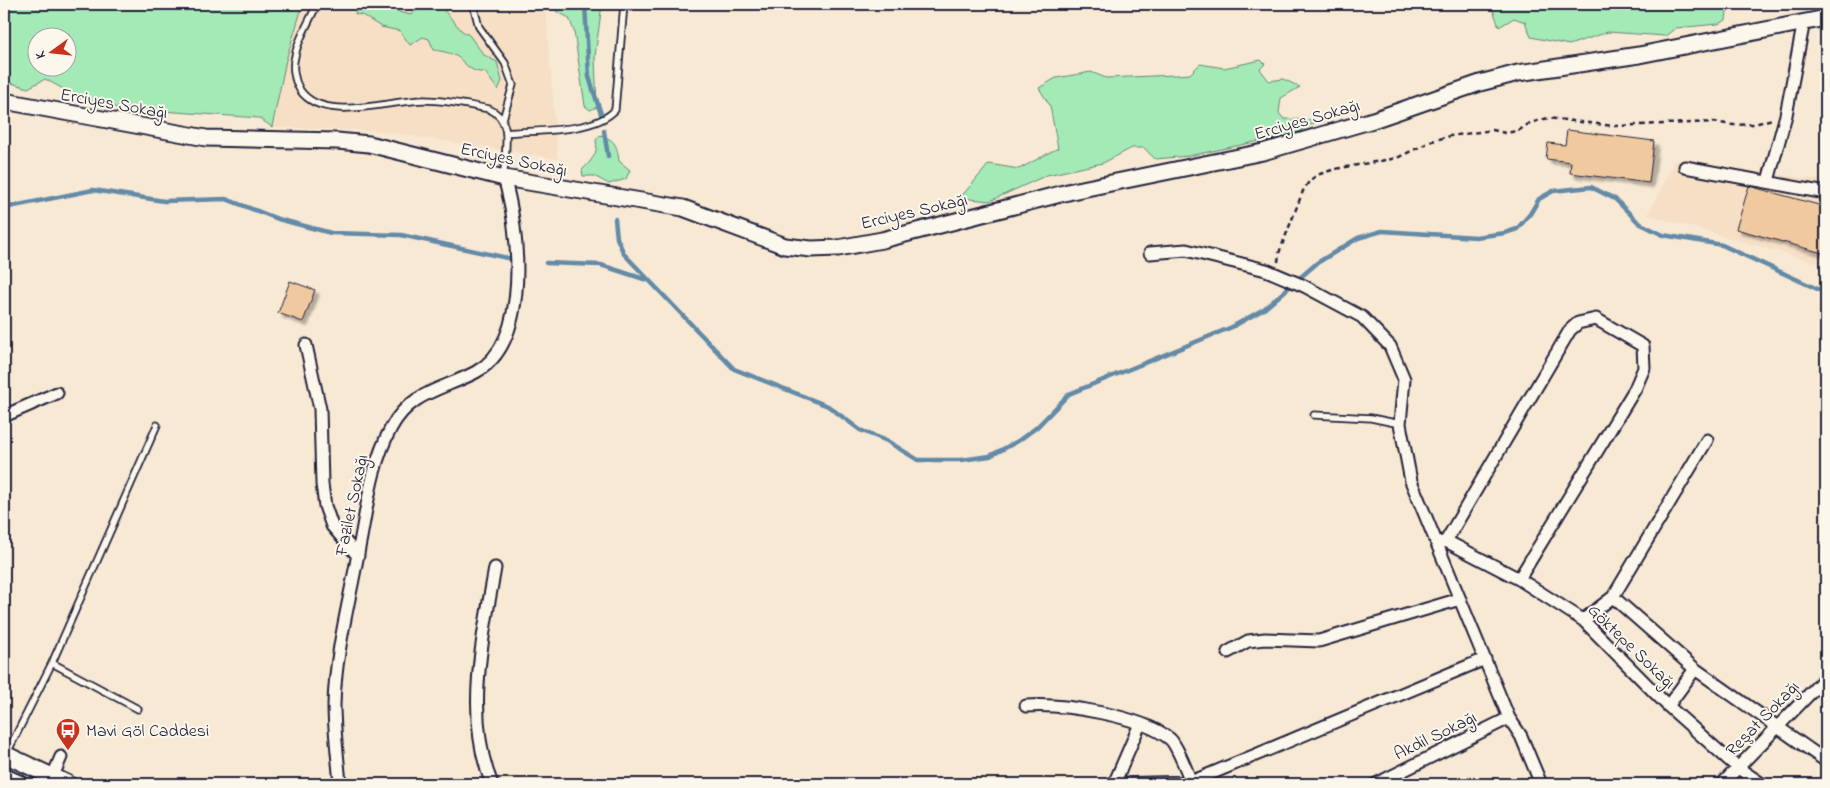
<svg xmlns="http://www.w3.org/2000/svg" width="1830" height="788" font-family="'Indie Flower',sans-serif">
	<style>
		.built { fill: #f6dfc5 }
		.green { fill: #a4eab6; stroke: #638678; fill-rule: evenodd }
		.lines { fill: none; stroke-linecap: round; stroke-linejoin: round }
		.stream { stroke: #638aa7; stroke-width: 4.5 }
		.building { fill: #f0c99f; stroke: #22223b; filter: url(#shadow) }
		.service-casing { stroke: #22223b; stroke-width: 9 }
		.minor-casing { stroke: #22223b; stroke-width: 15 }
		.tertiary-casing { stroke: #22223b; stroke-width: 19 }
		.secondary-casing { stroke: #22223b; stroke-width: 20 }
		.path { stroke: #22223b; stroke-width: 2.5; stroke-dasharray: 5 4; stroke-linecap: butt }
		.service { stroke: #fbf7ec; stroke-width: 5.5 }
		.minor { stroke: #fbf7ec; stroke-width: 11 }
		.tertiary { stroke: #fbf7ec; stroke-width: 15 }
		.secondary { stroke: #fbf7ec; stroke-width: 16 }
		.labels { text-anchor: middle; stroke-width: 4; stroke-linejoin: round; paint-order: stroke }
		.street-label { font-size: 18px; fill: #22223b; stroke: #fbf7ec }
		.poi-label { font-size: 18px; fill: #22223b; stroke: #fbf7ec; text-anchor: start }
	</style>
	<defs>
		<filter id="shadow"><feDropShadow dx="4.5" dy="4.5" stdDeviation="1" flood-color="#0004"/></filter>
	</defs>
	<rect width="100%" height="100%" fill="#f8e9d5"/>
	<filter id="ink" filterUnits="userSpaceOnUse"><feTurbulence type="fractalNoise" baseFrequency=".02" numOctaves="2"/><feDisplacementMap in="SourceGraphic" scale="10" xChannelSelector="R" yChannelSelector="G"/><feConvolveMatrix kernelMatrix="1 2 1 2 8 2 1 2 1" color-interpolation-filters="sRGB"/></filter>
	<g filter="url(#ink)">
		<path class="built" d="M303 4H545L558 159 379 131 272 127 286 60Z
			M1675 160 1826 181V265L1648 215Z"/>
		<path class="green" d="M4 4H303L286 60 272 127 259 118 120 108 89 103 45 79 28 88 4 81ZM38 38H68V68H38Z
			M357 4H401L396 8 399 12 411 15 419 8 441 7 462 31 469 35 484 55 497 62 502 81 498 90 485 72C468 74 464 59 454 55 448 52 440 51 434 50L429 39 423 37 410 45 400 31 381 27 362 15 355 14Z
			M554 4H602L595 57 597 107 590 110 585 106 574 31 569 18 556 11Z
			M1491 4H1728L1726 20 1718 24 1676 28 1665 36 1608 32 1569 45 1531 37 1525 22 1514 18 1499 27Z
			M1261 60 1265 64 1260 69 1269 81 1283 79 1300 87 1281 98 1279 113 1284 119 1319 120 1297 133 1189 156 1155 159 1144 148H1132L1103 163 1047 175 990 201 960 198 989 164 1019 169 1058 148 1050 106 1039 88 1056 78 1091 72 1106 78 1176 75 1190 74 1200 64 1224 68Z
			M600 135C616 140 617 146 619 161L630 170 626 179 609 184 594 176H583L582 170C591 161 599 153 596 140Z"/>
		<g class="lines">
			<path class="stream" d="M585 4 589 77 601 114
				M604 131 608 156
				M4 208 93 190 164 201 226 199 278 219 331 233 401 235 512 259
				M615 219 617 238 624 254 734 369 828 406 860 430 887 441 918 460H961L990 456 1018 441 1037 427 1069 394 1232 327 1264 309 1317 263 1358 238 1382 231 1476 237 1505 233 1517 229 1530 214 1539 199 1553 191 1591 187 1615 199 1639 223 1663 235 1722 245 1826 293
				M546 263 601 265 647 280"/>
		</g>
		<path class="building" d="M1567 130 1654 141 1649 183 1570 173 1571 162 1546 159 1548 143 1565 145Z
			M1749 186 1826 207V254L1736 229Z
			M290 281 315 290 303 322 278 313Z"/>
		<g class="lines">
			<defs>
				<path id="service" d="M317 4C310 21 298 38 295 56 292 67 294 80 300 90 323 124 390 100 424 100 446 100 468 105 489 109 516 121 503 154 504 178
					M473 4 479 27 505 63 513 85 503 119
					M506 133C536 130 594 133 615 110L624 4
					M1314 415 1371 418 1400 424
					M52 663 138 709
					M7 753 52 663 157 425"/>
				<path id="minor" d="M1685 167 1826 193
					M1768 181 1786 115 1804 21
					M1150 253 1186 250 1266 270 1304 286 1362 317 1390 346 1404 379 1400 424 1411 481 1509 718 1521 736 1541 784
					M306 345 320 409 322 484 325 506 332 526 358 556
					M4 416 57 393
					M1446 541 1570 330 1578 323 1596 319 1643 346 1644 368 1635 389 1519 579
					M1439 543 1446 541 1519 579 1583 620 1668 706 1738 768 1762 784
					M1613 597 1695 669 1826 761
					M1583 620 1613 597 1707 440
					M1228 652 1248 641 1265 639 1319 641 1460 599
					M1026 706C1062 703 1142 716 1170 739 1176 744 1190 777 1191 784
					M1668 706 1695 669
					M50 783 61 757
					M340 784C338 758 334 731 334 705 335 653 350 600 359 548 367 508 371 465 391 428 410 392 442 390 476 372 532 341 519 228 504 178
					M492 784C464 717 483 637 495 568
					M1114 784 1191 782 1485 659
					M1114 784 1140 724
					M1376 784 1509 718
					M1722 784 1826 677"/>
				<path id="tertiary" d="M4 101 206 138 337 141 369 144 504 178 683 208 785 246 811 249 838 248 882 240 1072 191 1263 152 1373 120 1480 83 1518 73 1639 55 1826 18"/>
				<path id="secondary" d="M4 754 68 784
					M4 777 20 784"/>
			</defs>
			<use href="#service" class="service-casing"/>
			<use href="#minor" class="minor-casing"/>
			<use href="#tertiary" class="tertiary-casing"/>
			<use href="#secondary" class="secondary-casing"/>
			<path class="path" d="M1278 262 1279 253 1303 191 1310 180 1320 174 1335 169 1397 158 1432 141 1450 136 1493 130 1505 133 1518 131 1530 123 1548 118 1614 126 1714 122 1733 125 1755 124 1772 119"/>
			<use href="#service" class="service"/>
			<use href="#minor" class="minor"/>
			<use href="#tertiary" class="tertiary"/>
			<use href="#secondary" class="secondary"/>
		</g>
	</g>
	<defs>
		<symbol id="bus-pin" viewBox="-11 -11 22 30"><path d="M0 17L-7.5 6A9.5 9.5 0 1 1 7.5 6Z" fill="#c8321e" stroke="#fbf7ec"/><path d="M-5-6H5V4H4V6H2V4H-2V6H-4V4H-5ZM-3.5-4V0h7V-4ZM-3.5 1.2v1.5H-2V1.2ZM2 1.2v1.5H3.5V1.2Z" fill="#fff"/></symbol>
	</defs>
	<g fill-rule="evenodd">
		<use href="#bus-pin" x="54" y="716" width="28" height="38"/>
	</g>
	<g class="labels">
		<g class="street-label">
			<text transform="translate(114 103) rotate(10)" y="6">Erciyes Sokağı</text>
			<text transform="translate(1307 119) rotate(-16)" y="6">Erciyes Sokağı</text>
			<text transform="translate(514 159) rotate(12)" y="6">Erciyes Sokağı</text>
			<text transform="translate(914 211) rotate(-13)" y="6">Erciyes Sokağı</text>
			<text transform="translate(351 505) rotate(-78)" y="6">Fazilet Sokağı</text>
			<text transform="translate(1632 646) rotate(44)" y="6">Göktepe Sokağı</text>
			<text transform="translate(1762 718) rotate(-46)" y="6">Reşat Sokağı</text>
			<text transform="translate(1435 735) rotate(-26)" y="6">Akdil Sokağı</text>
		</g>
		<g class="poi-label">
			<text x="86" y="736">Mavi Göl Caddesi</text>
		</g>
	</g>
	<rect width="1830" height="788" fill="none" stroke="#fbf7ec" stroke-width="20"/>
	<rect x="10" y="10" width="1810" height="768" fill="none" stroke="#22223b" stroke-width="2" filter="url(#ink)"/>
	<g transform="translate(52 52) rotate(255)"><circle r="24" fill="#fbf7ec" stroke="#a4a2a5"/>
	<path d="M0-4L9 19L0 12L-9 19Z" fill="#c8321e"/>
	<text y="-8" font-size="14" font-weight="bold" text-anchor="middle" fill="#22223b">K</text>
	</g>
</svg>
